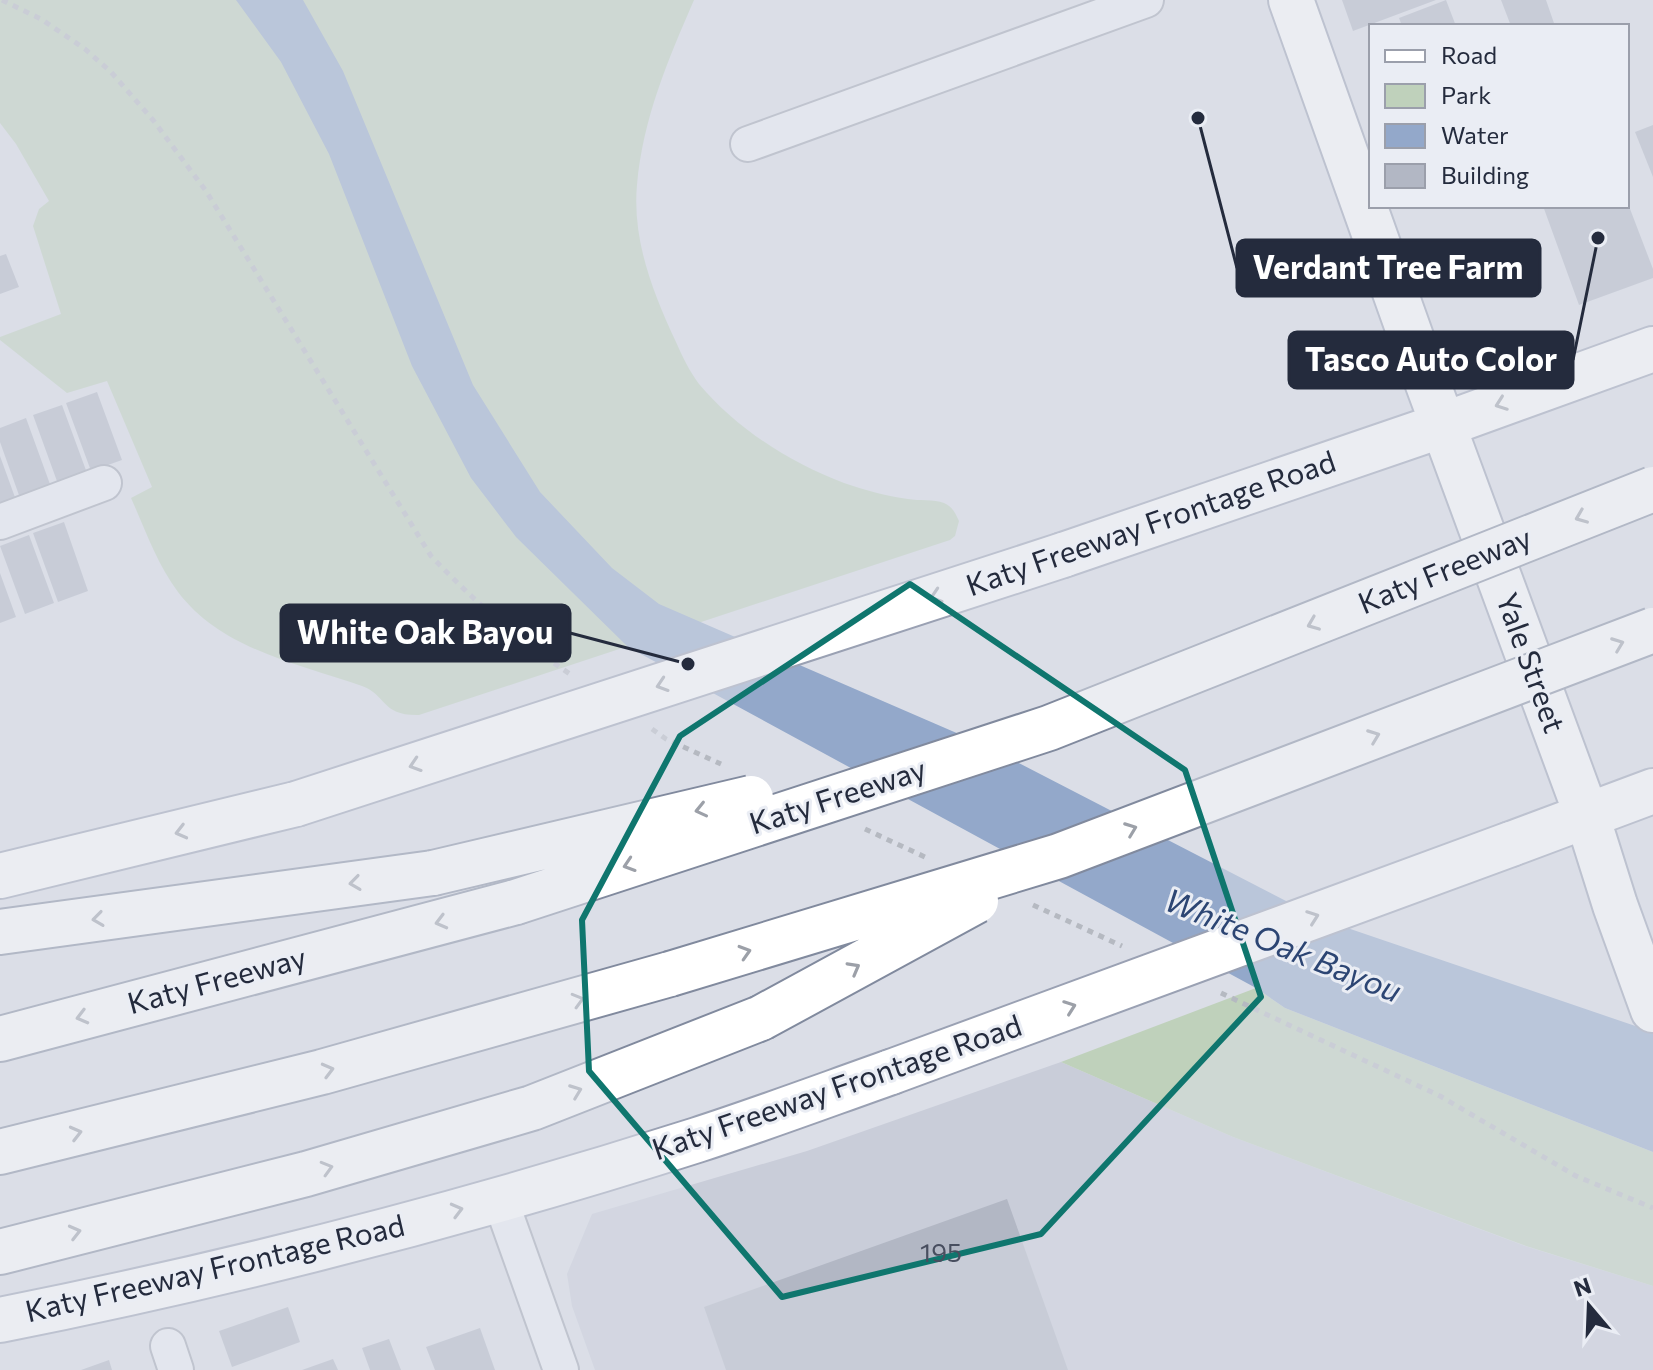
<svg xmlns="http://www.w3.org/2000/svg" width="1653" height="1370" font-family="Commissioner,sans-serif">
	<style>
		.built { fill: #c9cdd9 }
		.green { fill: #bfd1bb }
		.water { fill: #93a8ca }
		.building { fill: #b2b7c4 }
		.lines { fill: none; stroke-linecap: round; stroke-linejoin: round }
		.minor-casing { stroke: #a0a5b1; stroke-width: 38 }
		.major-casing { stroke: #9aa1b3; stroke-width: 48 }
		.highway-casing { stroke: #818a9e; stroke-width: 48 }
		.path { stroke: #b5b9c1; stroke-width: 5; stroke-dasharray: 6 6; stroke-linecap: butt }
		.minor { stroke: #eef0f5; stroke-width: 34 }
		.major { stroke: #fff; stroke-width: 44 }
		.highway { stroke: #fff; stroke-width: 44 }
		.major-bridge-casing { stroke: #9aa1b3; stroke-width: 48; stroke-linecap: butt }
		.highway-bridge-casing { stroke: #818a9e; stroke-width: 48; stroke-linecap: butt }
		.major-bridge { stroke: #fff; stroke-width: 44 }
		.highway-bridge { stroke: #fff; stroke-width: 44 }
		.oneway { stroke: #9ca0a8 }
		.marked { fill: none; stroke: #0f766e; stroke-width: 6; stroke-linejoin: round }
		.labels { text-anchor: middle; stroke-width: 6; stroke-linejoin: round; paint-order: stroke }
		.number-label { font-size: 26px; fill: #484e5f }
		.street-label { font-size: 30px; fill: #242b3d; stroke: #eaedf4 }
		.water-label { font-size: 32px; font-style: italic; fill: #2c4573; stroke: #eaedf4 }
		.leader { fill: none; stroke: #242b3d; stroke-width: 3 }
		.callout-dot { fill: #242b3d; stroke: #eaedf4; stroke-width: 3 }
		.callout { fill: #242b3d; stroke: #242b3d; stroke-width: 3 }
		.callout-label { font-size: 32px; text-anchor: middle; font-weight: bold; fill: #fff }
	</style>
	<rect width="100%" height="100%" fill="#dbdee7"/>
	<path class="built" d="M1061 1062 1233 1137 1525 1246 1653 1286V1370H595L572 1306 567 1274 592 1214 807 1151Z"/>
	<path class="green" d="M0 0H694C668 60 643 118 637 185 632 240 653 293 676 342 682 356 690 372 699 384 736 428 790 463 844 483 864 490 886 496 908 499 919 501 934 499 944 503 953 507 955 513 959 521L955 536 950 540 419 715C381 716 387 695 362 686 298 664 221 649 178 592 157 564 145 529 131 498L152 487 107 381 67 393 0 340V337L61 314 33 226 39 209 49 201 16 144 0 123Z
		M1256 988 1285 1008 1653 1152V1286L1526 1246 1233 1137 1061 1062Z"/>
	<path class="water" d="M236 0H303L343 71 473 385 540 492 612 568 659 604 982 744 1321 919 1653 1032V1152L1285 1008 1256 988 628 647 516 537 471 478 412 366 329 154 281 62Z"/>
	<path class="building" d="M1342 0H1436L1353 31Z
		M1446 0 1456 26H1402L1399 18Z
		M1501 0H1546L1555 26H1511Z
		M1653 125V177L1635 132Z
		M1627 201 1653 269V278L1579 305 1543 206H1627Z
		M6 254 19 287 0 294V256Z
		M97 392 122 460 91 471 66 403Z
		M62 405 87 473 58 484 33 415Z
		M26 418 51 487 20 498 0 442V428Z
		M0 456 16 500 0 506Z
		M64 522 88 591 58 602 33 533Z
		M29 535 54 603 25 614 0 546Z
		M0 573 16 617 0 623Z
		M1007 1199 1068 1370H726L704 1307Z
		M288 1307 300 1342 232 1367 219 1331Z
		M480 1328 495 1370H435L426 1347Z
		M389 1339 401 1370H370L362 1348Z
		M333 1359 338 1370H302Z
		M109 1360 112 1370H81Z"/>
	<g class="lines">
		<defs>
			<path id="minor" d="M748 144 1146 0
				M0 522 104 483
				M500 1199 561 1370
				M168 1346 176 1370"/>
			<path id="major" d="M1291 0 1422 368 1587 816 1615 905 1653 1010
				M1063 555 1443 425 1653 349
				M1511 844 1653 791
				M0 876 296 804
				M0 1320C235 1273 469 1213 697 1140 762 1119 826 1095 891 1072"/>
			<path id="highway" d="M0 932 433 873
				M0 1039 516 902
				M0 1152 322 1072 670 974
				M0 1252 306 1174 532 1108 761 1018"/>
		</defs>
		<use href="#minor" class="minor-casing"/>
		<use href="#major" class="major-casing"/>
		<use href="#highway" class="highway-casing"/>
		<path class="path" d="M2 0 41 19 85 49 111 72 153 120 206 191 431 556C476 603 516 638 570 674
			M652 729 666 739 721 764
			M865 829 925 857
			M1033 905 1122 946
			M1221 993 1440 1096 1576 1176 1653 1208"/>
		<use href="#minor" class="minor"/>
		<use href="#major" class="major"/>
		<use href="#highway" class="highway"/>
		<defs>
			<path id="major-bridge" d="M296 804 1063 555
				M891 1072 1511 844"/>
			<path id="highway-bridge" d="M433 873 751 798
				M516 902 1049 728 1653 489
				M670 974 1059 856 1653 630
				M761 1018 976 901"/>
		</defs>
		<use href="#major-bridge" class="major-bridge-casing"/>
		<use href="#highway-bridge" class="highway-bridge-casing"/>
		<use href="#major-bridge" class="major-bridge"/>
		<use href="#highway-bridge" class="highway-bridge"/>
	</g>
	<defs><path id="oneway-chevron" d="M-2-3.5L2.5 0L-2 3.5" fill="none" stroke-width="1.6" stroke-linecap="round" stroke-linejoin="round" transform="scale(2)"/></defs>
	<g class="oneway">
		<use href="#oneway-chevron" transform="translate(1501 404) rotate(160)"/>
		<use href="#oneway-chevron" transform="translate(1581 517) rotate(158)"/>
		<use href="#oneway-chevron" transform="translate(936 596) rotate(162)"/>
		<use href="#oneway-chevron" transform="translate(1313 624) rotate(158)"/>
		<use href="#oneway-chevron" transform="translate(1618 644) rotate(-21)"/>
		<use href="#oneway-chevron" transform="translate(662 685) rotate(162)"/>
		<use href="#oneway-chevron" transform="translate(1374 736) rotate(-21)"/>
		<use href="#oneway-chevron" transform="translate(415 765) rotate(162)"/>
		<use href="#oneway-chevron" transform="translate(701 810) rotate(167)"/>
		<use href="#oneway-chevron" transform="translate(1131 829) rotate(-21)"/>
		<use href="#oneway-chevron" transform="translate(181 832) rotate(166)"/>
		<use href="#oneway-chevron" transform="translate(629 865) rotate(162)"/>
		<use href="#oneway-chevron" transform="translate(355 883) rotate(172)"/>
		<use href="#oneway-chevron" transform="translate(1313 917) rotate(-20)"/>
		<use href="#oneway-chevron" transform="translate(98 919) rotate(172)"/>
		<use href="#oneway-chevron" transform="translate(441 922) rotate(165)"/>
		<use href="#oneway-chevron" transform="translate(745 952) rotate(-17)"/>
		<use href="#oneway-chevron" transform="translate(854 968) rotate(-29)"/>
		<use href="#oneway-chevron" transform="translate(578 1000) rotate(-16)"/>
		<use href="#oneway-chevron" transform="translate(1070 1007) rotate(-20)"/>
		<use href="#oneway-chevron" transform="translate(82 1017) rotate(165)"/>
		<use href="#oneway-chevron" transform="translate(328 1070) rotate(-15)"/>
		<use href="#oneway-chevron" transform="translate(576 1091) rotate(-21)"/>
		<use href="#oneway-chevron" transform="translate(76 1133) rotate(-14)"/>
		<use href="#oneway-chevron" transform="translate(327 1168) rotate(-16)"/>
		<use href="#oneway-chevron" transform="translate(457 1210) rotate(-15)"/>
		<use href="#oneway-chevron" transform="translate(75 1232) rotate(-14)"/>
	</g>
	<path d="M0 0H1653V1370H0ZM910 584 1185 770 1261 997 1041 1234 782 1297 589 1071 582 920 680 736Z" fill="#dbdee7" fill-opacity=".55" fill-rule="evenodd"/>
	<path class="marked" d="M910 584 1185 770 1261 997 1041 1234 782 1297 589 1071 582 920 680 736Z"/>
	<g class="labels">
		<g class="number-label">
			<text x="941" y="1262">195</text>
		</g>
		<g class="street-label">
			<text transform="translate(1151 524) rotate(-19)" y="10">Katy Freeway Frontage Road</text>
			<text transform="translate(1445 571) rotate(-22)" y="10">Katy Freeway</text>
			<text transform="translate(1530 663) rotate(70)" y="10">Yale Street</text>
			<text transform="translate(838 797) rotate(-18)" y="10">Katy Freeway</text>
			<text transform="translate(217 981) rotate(-15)" y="10">Katy Freeway</text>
			<text transform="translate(837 1088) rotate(-19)" y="10">Katy Freeway Frontage Road</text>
			<text transform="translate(215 1269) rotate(-13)" y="10">Katy Freeway Frontage Road</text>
		</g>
		<g class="water-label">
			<text transform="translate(1283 946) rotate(22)" y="11">White Oak Bayou</text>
		</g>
	</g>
	<path class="leader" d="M1198 118L1237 268M1598 238L1573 360M688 664L570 633"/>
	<g class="callout-dot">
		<circle cx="1198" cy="118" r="8"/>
		<circle cx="1598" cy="238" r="8"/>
		<circle cx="688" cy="664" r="8"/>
	</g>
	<g class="callout">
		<rect x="1237" y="240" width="303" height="56" rx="8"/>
		<rect x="1289" y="332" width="284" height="56" rx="8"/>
		<rect x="281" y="605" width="289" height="56" rx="8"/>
	</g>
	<g class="callout-label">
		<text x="1388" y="279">Verdant Tree Farm</text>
		<text x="1431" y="371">Tasco Auto Color</text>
		<text x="425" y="644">White Oak Bayou</text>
	</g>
	<rect x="1369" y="24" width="260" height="184" fill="#eaedf4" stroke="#9b9fab" stroke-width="2"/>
	<rect x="1385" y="50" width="40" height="12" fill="#ffffff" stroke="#9b9fab" stroke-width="2"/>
	<text x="1441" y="64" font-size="24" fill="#242b3d">Road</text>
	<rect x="1385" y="84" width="40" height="24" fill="#bfd1bb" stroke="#9b9fab" stroke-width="2"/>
	<text x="1441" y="104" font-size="24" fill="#242b3d">Park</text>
	<rect x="1385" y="124" width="40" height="24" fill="#93a8ca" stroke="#9b9fab" stroke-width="2"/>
	<text x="1441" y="144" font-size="24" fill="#242b3d">Water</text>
	<rect x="1385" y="164" width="40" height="24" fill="#b2b7c4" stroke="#9b9fab" stroke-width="2"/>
	<text x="1441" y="184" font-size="24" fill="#242b3d">Building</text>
	<g transform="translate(1589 1306) rotate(341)" stroke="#eaedf4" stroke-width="6" paint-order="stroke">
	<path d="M0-6L14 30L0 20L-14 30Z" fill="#242b3d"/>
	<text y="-12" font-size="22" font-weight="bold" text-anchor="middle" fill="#242b3d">N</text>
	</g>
</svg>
